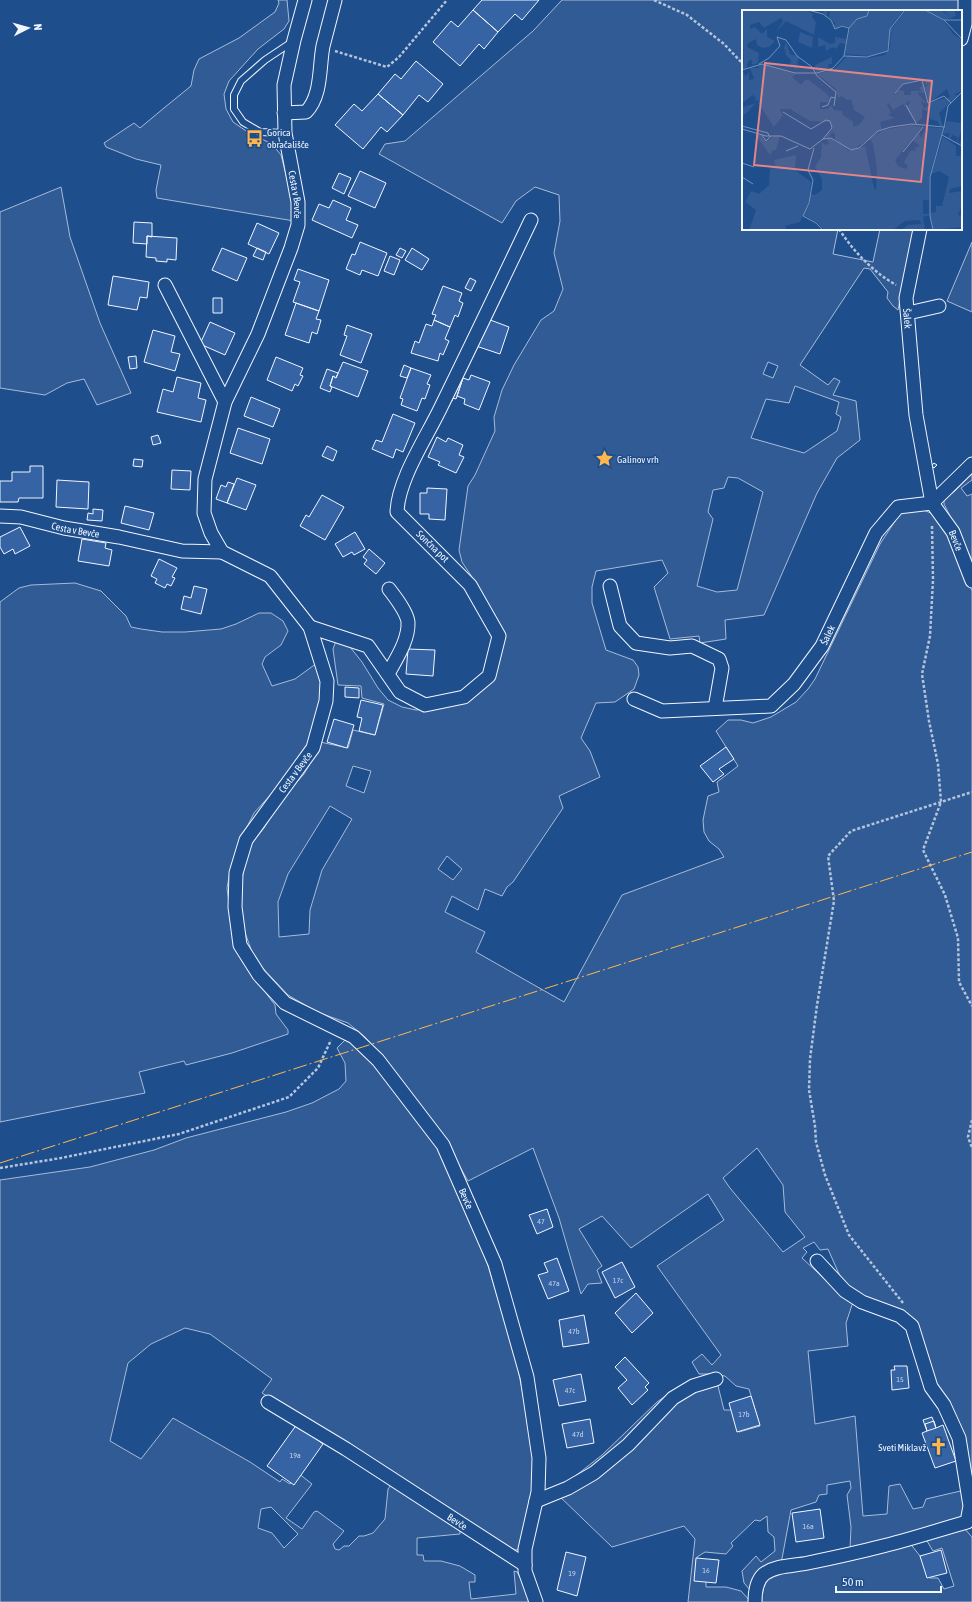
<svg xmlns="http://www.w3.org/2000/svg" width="972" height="1602" font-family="'Asap Condensed',sans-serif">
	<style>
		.built { fill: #305b95; stroke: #a8bbd7; fill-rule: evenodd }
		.building { fill: #3563a3; stroke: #f2f6ff }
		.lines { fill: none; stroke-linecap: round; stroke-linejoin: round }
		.service-casing { stroke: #f2f6ff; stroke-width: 8 }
		.minor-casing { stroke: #f2f6ff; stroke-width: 15 }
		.path { stroke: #b3c4dc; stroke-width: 2.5; stroke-dasharray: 3 2; stroke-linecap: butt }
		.service { stroke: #1f4e8c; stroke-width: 6 }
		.minor { stroke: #1f4e8c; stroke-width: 13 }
		.power { stroke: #ffb74d; stroke-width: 1; stroke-dasharray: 14 3 2 3; stroke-linecap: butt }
		.labels { text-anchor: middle; stroke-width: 3; stroke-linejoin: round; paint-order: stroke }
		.number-label { font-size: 8px; fill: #c3d1e8 }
		.poi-label { font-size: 10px; fill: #f2f6ff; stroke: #1f4e8c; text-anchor: start }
		.street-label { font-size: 10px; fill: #f2f6ff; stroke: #1f4e8c }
		.inset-road { fill: none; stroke: #7391ba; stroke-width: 1 }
		.view { fill: #e38589; fill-opacity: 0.15; stroke: #e38589; stroke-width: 2 }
		.inset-edge { fill: none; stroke: #f2f6ff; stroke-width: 2 }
	</style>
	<rect width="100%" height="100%" fill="#1f4e8c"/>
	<path class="built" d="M278 0H287L289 21 284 29 258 49 229 81 224 94 226 109 233 122 249 133 246 140 258 146 262 139 272 144 281 155 290 190 294 221 157 198 156 190 161 165 136 159 106 147 104 143 134 123 140 128 164 108 191 86 194 70 199 59 239 38 275 12 279 3Z
		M562 0H961V11H743V229H838L833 254 873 262 880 229H914L898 310 893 306 887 298 888 292 870 269 864 268 800 365 828 385 834 378 840 381 833 395 856 401 860 440 837 458 817 493 764 615 725 620 726 639 700 643 699 636 670 639 654 587 668 573 662 560 596 571 592 587V603L606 650 633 660 638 667 639 675 634 689 615 702 596 703 581 738 590 751 600 777 559 796 563 808 513 882 507 887 502 896 485 889 478 910 452 896 445 912 485 932 476 952 564 1002 622 895 724 857 719 849 709 841 704 832 703 820 708 796 719 792 717 782 738 766 716 731 728 720H741L753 723 771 717 796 702 808 689 815 679 880 544 901 512 921 509 938 516 949 533 972 591V1496L967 1475 932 1381 918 1327 873 1302 843 1283 828 1249 820 1250 814 1242 803 1248 807 1252 802 1258 829 1283 853 1302 846 1323 848 1346 808 1351 815 1424 855 1416 863 1516 887 1514 889 1486 900 1484 913 1509 923 1507 926 1499 965 1490 966 1510 960 1520 850 1549 851 1527 847 1495 851 1488 850 1481 827 1485V1494L819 1495 816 1502 791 1510 781 1564 751 1591 744 1583 742 1571 756 1556 761 1562 775 1551 774 1537 768 1532 767 1516 760 1521 755 1520 731 1543 733 1546 726 1554 705 1552 697 1557 696 1580 706 1581V1587H726L741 1591 751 1602H688L695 1539 684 1526 612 1547 555 1492 602 1455 657 1402 671 1392 717 1382 724 1410H732L739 1432 760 1426 749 1389 736 1386 725 1376 709 1374H699L692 1362 702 1354 712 1365 721 1355 657 1266 724 1220 708 1194 631 1248 602 1216 579 1229 602 1266 597 1270 602 1283 588 1284 581 1294 559 1218 533 1148 468 1181 447 1144 381 1056 365 1037 348 1023 317 1012 288 995 259 964 252 952 243 927 240 896 244 866 252 843 264 828 282 799 304 774 315 755 320 742 348 748 353 730 375 735 384 704 362 698 361 686 338 685 333 649 336 641 344 642 350 647 362 662 378 688 388 700 402 707 416 710 445 707 484 674 493 636 486 601 472 577 462 562 459 550 468 486 475 475 495 431 494 417 502 390 514 365 541 320 554 311 563 289 554 253 560 221 559 195 535 187 516 201 502 223 379 154 385 144 405 141 533 31ZM768 362 778 366 773 378 763 374ZM795 386 839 402 836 414 841 417 837 431 804 453 751 438 766 399 789 403ZM728 477 738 478 763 492 737 590 717 592 697 586 713 519 708 512 713 490 724 488ZM353 766 371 771 364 793 346 786ZM330 806 352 819 322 870 310 910 309 934 279 937 278 902 288 874ZM447 856 462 869 453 880 438 869ZM757 1148 783 1185 785 1212 805 1237 783 1252 730 1188 723 1178Z
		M61 187 70 237 100 323 131 393 97 405 84 379 67 383 45 395 0 388V212Z
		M972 242V312L947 301Z
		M972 473V480L961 488 967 496 972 494V560L944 504V499L955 491Z
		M75 583 101 591 126 616 131 627 141 629 162 632H185L221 629 236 624 259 613H271L283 621 288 631 281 645 265 657 262 664 272 686 295 679 317 663 322 683 319 712 308 748 293 770 254 813 240 841 231 866 227 888 232 926 259 984 275 1005 276 1014 288 1030V1034L232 1053 186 1065 184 1061 139 1072 145 1093 0 1122V602L19 588 31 585Z
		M347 1038 363 1052 437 1145 486 1259 516 1358 534 1453 532 1491 521 1549 515 1550 503 1544 262 1393 272 1379 210 1334 185 1328 151 1344 128 1363 110 1441 141 1459 173 1418 250 1462 280 1482 282 1479 290 1484 298 1473 312 1484 286 1518 302 1529 314 1512 317 1511 344 1531 333 1544 335 1549 339 1550 344 1546H349L359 1536H364L373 1533 385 1519 388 1489 391 1485 460 1528V1534L417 1538V1555H423L424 1561H441L460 1566 475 1575V1582H469L471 1599 516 1594 514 1571 517 1572 524 1584 531 1602H0V1180L90 1167 154 1150 186 1138 286 1112 312 1103 339 1089 346 1081 345 1063 337 1048ZM271 1507 298 1534 284 1548 272 1533 258 1528 261 1509Z
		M964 1528 972 1537V1602H760V1585L769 1576 909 1542 920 1556 930 1578H938L944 1589 954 1586 942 1548 933 1551 927 1541 928 1536Z"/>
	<path class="building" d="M482 0H539L522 20 515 14 498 32 473 10Z
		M473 10 498 32 484 49 479 44 460 66 433 42 451 21 458 27Z
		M416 61 443 84 428 102 419 95 403 115 378 94 395 74 401 79Z
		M378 94 403 115 387 132 381 127 363 149 335 125 354 104 362 111Z
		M360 171 386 183 375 208 348 196Z
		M339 173 351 178 344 194 332 188Z
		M333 200 351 208 346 220 358 225 352 238 312 220 319 204 329 208Z
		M134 222 152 223V237L147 236V244L133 243Z
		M257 223 279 233 269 254 248 244Z
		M147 236 177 238 176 260 167 259V262L156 261V258L146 257Z
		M360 242 387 253 378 276 362 270 360 275 346 269 352 254 355 255Z
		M222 248 247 258 237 281 212 270Z
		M257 248 266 252 263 260 253 256Z
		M400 248 406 251 402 258 396 255Z
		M412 248 429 259 422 270 405 260Z
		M390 256 400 260 394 275 384 271Z
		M298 269 329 280 319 311 293 302 300 282 294 280Z
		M113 276 149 282 147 298 140 297 137 310 108 305Z
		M470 278 476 281 471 291 465 288Z
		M443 286 462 293 459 301 463 303 458 317 455 315 450 327 434 320 436 315 432 314Z
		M213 298H222V313H213Z
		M296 303 319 311 316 319 321 320 317 334 312 332 309 343 285 335Z
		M485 318 509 327 500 354 476 346Z
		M434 320 450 327 445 339 449 341 443 355 440 353 438 361 411 353 415 341 419 343 426 324 432 326Z
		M210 322 235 333 225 355 200 344Z
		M347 325 372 334 361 363 340 355 347 336 344 335Z
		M153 330 175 336 171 352 180 354 175 371 144 362Z
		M136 356 137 368 130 369 128 357Z
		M276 357 303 368 300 375 303 376 298 386 295 384 292 391 267 380Z
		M343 362 368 371 358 397 330 386 333 376 336 378Z
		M404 365 411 368 407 378 400 376Z
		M411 368 431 375 427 384 430 385 425 399 422 398 417 411 401 405 403 399 400 398Z
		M327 369 338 373 336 378 333 376 330 386 332 387 330 392 320 388Z
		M471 375 490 382 479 410 464 404 465 399 457 396 463 378 469 380Z
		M455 376 463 378 456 399 453 398 452 401 447 400Z
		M177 377 201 383 198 398 206 400 201 422 157 412 163 389 173 392Z
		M251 397 280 409 273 427 244 416Z
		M393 414 415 423 403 452 396 449 393 458 372 449 376 440 382 442Z
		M238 428 270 439 262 464 230 453Z
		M158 435 161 443 153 445 151 437Z
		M437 437 446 442 448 438 463 445 459 455 464 457 456 473 438 465 440 462 428 457Z
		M327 446 337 451 333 461 322 456Z
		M134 459 143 460 142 467 133 466Z
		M934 463 937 465 934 468 931 466Z
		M30 466H43V498H19L18 502H0V481H12V472H30Z
		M172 470 191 471 190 490 171 489Z
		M237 478 256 485 246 510 227 503Z
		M57 480 89 482 88 509 56 507Z
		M228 482 234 484 227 503 216 499 221 485 226 487Z
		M427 488 447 489 445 520 429 519V514H420V493H427Z
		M322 495 344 507 325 540 300 526 306 515 309 517Z
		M125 506 154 513 149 530 121 523Z
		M93 509 103 510 102 521 87 520 88 513 93 514Z
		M20 527 30 546 15 554 13 549 4 554 0 547V537Z
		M355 532 365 549 354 555 352 552 343 557 335 544Z
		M82 539 106 543 105 548 112 550 109 566 78 561Z
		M369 549 385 563 376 574 364 564 367 560 363 557Z
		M159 559 177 568 172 577 175 578 171 586 167 584 165 588 155 583 157 579 151 576Z
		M194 586 207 589 201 614 181 609 184 596 191 598Z
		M408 649 435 650 433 676 406 674Z
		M345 687 359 688V698L345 697Z
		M361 700 383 705 375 735 359 731 362 718 357 717Z
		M334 719 354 725 347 748 327 742Z
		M726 747 734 759 719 769 724 774 713 782 700 766Z
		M547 1209 553 1227 537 1234 529 1215Z
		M557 1258 569 1291 548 1299 538 1275 548 1272 544 1263Z
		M622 1262 635 1287 615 1298 602 1272Z
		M636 1293 653 1313 632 1333 615 1313Z
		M584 1315 589 1343 563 1347 559 1320Z
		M625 1357 649 1383 645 1387 648 1390 632 1405 618 1388 627 1380 615 1367Z
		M894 1366H907L909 1388 892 1390 891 1370H895Z
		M581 1374 586 1401 559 1406 553 1380Z
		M751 1396 760 1425 737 1432 729 1403Z
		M932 1417 936 1428 943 1425 956 1461 935 1468 922 1433 927 1431 923 1420Z
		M590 1419 594 1443 567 1448 562 1424Z
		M934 1421 936 1428 927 1431 925 1424Z
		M297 1424 323 1444 294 1485 267 1466Z
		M820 1509 824 1538 796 1542 792 1513Z
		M941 1550 947 1573 927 1578 920 1556Z
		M566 1552 586 1557 577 1596 557 1590Z
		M696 1558 719 1560 716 1583 694 1581Z"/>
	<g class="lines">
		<defs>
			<path id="service" d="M285 133 260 132 243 122 234 109V95L241 81 265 60 292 42"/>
			<g id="minor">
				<path id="s1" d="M305 0 294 40 284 85 285 133 298 202V225L291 248 258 334 225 402 205 479 204 513 211 533 222 552 270 576 310 627 327 681 326 701 313 748 246 840 236 873 235 907 240 945 259 975 285 1003 354 1037 378 1060 443 1145 495 1264 527 1377 539 1458 538 1492 525 1549V1571L536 1602"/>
				<path d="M961 39 965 24V0"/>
				<path d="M284 113 306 112C322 96 319 67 323 46 327 31 331 15 335 0"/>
				<path id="s2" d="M920 229 906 298 916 415 932 503 953 532 972 581"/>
				<path d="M165 285 225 402"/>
				<path d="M908 313 939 306"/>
				<path id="s3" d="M0 516 21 517 64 528 119 537 182 551 222 552"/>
				<path d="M610 586 620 626 636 643 670 648 692 646 719 659 722 668 715 708"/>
				<path d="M310 627 368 646 400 692 425 705 464 697 489 676 499 636 470 585 397 512C398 480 426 438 440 409 471 346 501 283 531 220"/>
				<path d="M388 674C396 659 409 640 408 622 407 612 395 597 389 589"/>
				<path id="s4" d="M634 699 662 711 771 706 794 684 822 646 876 533 898 507 932 503 972 464"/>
				<path id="s5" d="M268 1402 346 1449 525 1565"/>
				<path d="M536 1501 568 1488 594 1473 628 1445 673 1398 693 1386 716 1379"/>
				<path d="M755 1602C755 1592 756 1581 764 1574 776 1565 794 1566 808 1563 832 1558 856 1553 879 1547 909 1540 938 1530 967 1522L970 1506 959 1438 944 1405 931 1387 912 1326 900 1316 862 1302 845 1291 817 1261"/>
			</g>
		</defs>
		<use href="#service" class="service-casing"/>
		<use href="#minor" class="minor-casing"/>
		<path class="path" d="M654 0 687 15 724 44 743 64
			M335 51 387 67 399 57 447 0
			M839 229C854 252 872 271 896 285
			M932 526 933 580 930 636 922 674 929 721 938 764 941 802 923 850 945 895 958 938 959 982 972 1006
			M972 1120 968 1137 972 1148
			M0 1168 61 1158 179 1134 289 1097 318 1068 331 1040
			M903 1303 849 1235 825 1175 816 1142 815 1126 809 1090 810 1059 817 1005 834 901 828 856 851 831 972 792"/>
		<use href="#service" class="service"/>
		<use href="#minor" class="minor"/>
		<path class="power" d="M0 1163 972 852"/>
	</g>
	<defs>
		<symbol id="bus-bare" viewBox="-9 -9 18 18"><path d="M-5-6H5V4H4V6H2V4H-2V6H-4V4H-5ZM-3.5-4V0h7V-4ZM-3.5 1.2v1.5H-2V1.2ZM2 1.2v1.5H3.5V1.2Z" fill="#ffb74d" stroke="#1f4e8c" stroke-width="2.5" paint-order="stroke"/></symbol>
		<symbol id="sight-bare" viewBox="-9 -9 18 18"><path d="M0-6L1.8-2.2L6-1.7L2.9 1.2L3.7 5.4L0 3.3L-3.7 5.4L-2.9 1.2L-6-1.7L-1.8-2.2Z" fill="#ffb74d" stroke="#1f4e8c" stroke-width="2.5" paint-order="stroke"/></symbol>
		<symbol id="church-bare" viewBox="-9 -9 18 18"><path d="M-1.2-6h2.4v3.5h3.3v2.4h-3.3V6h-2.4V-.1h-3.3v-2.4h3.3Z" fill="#ffb74d" stroke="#1f4e8c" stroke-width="2.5" paint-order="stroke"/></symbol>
	</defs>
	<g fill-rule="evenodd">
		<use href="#bus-bare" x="242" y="126" width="25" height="25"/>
		<use href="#sight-bare" x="592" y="446" width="25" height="25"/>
		<use href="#church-bare" x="926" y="1434" width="25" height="25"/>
	</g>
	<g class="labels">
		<g class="number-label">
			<text x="541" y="1224">47</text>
			<text x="618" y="1283">17c</text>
			<text x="554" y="1286">47a</text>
			<text x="574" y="1334">47b</text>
			<text x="900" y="1382">15</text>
			<text x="570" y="1393">47c</text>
			<text x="744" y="1417">17b</text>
			<text x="578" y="1437">47d</text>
			<text x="295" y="1458">19a</text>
			<text x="808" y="1529">16a</text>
			<text x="706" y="1573">16</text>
			<text x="572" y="1576">19</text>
		</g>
		<g class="poi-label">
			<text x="267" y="136">Gorica<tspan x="267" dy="12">obračališče</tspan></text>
			<text x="617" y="463">Galinov vrh</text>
			<text x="926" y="1451" text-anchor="end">Sveti Miklavž</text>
		</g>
		<g class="street-label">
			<text dy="4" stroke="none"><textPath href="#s1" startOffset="198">Cesta v Bevče</textPath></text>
			<text dy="4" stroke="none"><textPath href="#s2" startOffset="91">Šalek</textPath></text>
			<text dy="4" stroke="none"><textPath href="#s3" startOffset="77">Cesta v Bevče</textPath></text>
			<text dy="4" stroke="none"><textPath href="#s2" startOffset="322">Bevče</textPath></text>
			<text transform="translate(433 546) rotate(44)" y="4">Sončna pot</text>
			<text dy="4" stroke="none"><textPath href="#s4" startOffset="231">Šalek</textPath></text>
			<text transform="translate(295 772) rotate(-53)" y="4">Cesta v Bevče</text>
			<text dy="4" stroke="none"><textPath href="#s1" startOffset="1391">Bevče</textPath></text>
			<text dy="4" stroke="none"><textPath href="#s5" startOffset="224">Bevče</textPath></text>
		</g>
	</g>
	<g transform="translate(742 10)">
		<rect width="220" height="220" fill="#1f4e8c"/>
		<path d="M0 0H75V3L66 1 71 4 70 7 74 12 72 25 44 11 34 22 41 11 39 8 22 18 17 12 8 15V19L13 17 20 24 25 19V27L33 31 27 37 21 38 15 35 14 29 6 33 5 37 17 43 16 53 10 55V50L6 51 5 58 0 60 2 51ZM82 0 160 1 162 0 150 15 145 41 128 46 103 44 108 17 100 15 93 19 91 15 94 14 87 7 88 2 85 1V6L81 3ZM164 0H182L201 10 211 24 220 30 218 37 220 39V81L212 84 216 86 197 103 201 116H198L195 111 188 109 187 101 180 99V108L174 113 164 98 169 91 165 92 163 97 161 94 151 100 147 93 145 94 149 103 146 105 153 108 138 112 140 119 111 140 103 138 93 129V124L90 122 87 127H83L91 119 88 112 68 111 48 99H38L41 105 32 117 16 93 17 90 12 91 14 88 11 85 0 93 1 97 14 93 0 107V61L4 66 7 62V70L12 69 8 58H17L16 55 20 54 54 64 50 67 59 75 63 70H67L87 86 86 92H78V99H86L89 95 92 100 100 101 101 105 111 112V117L117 115 123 107 112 100 109 89 105 90 100 86 96 88 94 79 75 64 93 59 106 45 126 48 143 45 148 38 149 20ZM183 69V75L188 73 183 77 187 93 205 79 208 87 191 91 182 99 179 91 186 94 176 84V82L183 83 179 70ZM173 70H178L180 76 177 78 180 81H169V85H162V81L157 80 151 84 161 73ZM184 0H198L208 6 201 0H213L214 6 203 10ZM58 22 71 27 70 38 56 32ZM76 27 88 34 93 33V27L105 29 104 34 98 33 94 39 91 37 84 41 83 35 76 37ZM44 32 48 44 57 47 54 59 48 55 49 50 44 45 42 38ZM90 47V54H87L86 58 75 62 70 56 74 60 73 55ZM220 105V119L215 133 217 134 220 128V135L214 133 216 127 210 125 208 130 206 128 208 123 201 124 205 111 218 113ZM170 115 180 117 153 150 156 156 164 159 166 156 162 152 169 140 174 141 173 138 178 136 171 130 177 123 179 128 182 122 184 123 183 117 201 118 187 167V205L181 207 183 220H159L166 215 179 214 178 210 163 211 151 220H82L76 213 61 205 67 195 69 184 73 185 80 180V169L73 157 79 147 80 132 84 135 87 134 85 129H90L107 141 123 136 132 178 134 180 135 158 131 134 129 130H124L142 120ZM181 190H187V204H181ZM14 125H18L24 132 31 127 38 126 34 140H31L28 145ZM201 127 214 136V146H218L220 137V176L208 179 207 183 220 181V196L216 205 220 206V217L191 220 188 203 194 202V196H200L207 167 197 161 189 164ZM54 145 53 160 69 172 67 192 58 212 43 216 45 220H7L14 200 3 192 9 181 17 184 27 175 28 156 30 159 34 157 32 150Z" fill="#305b95" fill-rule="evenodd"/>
		<path class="inset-road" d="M66 0 81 4 89 10 93 19 100 16 107 18M183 0 202 10 220 29M202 10H220M107 18 115 9 125 6 127 0M102 46 125 47 146 41 148 19 163 0M17 54 27 48 38 36 35 27 44 30 55 46 70 57 75 66 94 82 92 96M0 60 20 54 53 63H75L91 58 102 46 107 18M153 83 161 74 180 70 186 93 202 86 209 93M164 95 175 115M80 97 86 95 89 87 93 88M41 102 69 119 84 110 88 111 90 118 81 129M0 116 26 123 27 126M202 118 206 96 220 82M0 119 24 126H39L68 139 81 129 89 128 109 140 117 138 136 121 149 117 170 114 202 117 188 167V206L191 220M19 124 24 131 29 126M200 125 220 136M72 138 66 160 71 170 67 193 61 206 74 213 81 220M44 141 56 136M161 142 181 117M0 153 12 157M0 167 11 174"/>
		<path class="view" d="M23 53 190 71 179 172 12 155Z"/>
		<rect width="220" height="220" class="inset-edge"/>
	</g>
	<g transform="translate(28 28) rotate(84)" stroke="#1f4e8c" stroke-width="3" paint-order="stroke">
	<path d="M0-3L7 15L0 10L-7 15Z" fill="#f2f6ff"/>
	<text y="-6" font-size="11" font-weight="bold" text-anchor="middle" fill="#f2f6ff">N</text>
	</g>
	<path d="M836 1586v6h105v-6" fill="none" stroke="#f2f6ff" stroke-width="2"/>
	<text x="842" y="1586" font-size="12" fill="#f2f6ff" stroke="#1f4e8c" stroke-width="3" paint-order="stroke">50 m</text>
</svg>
